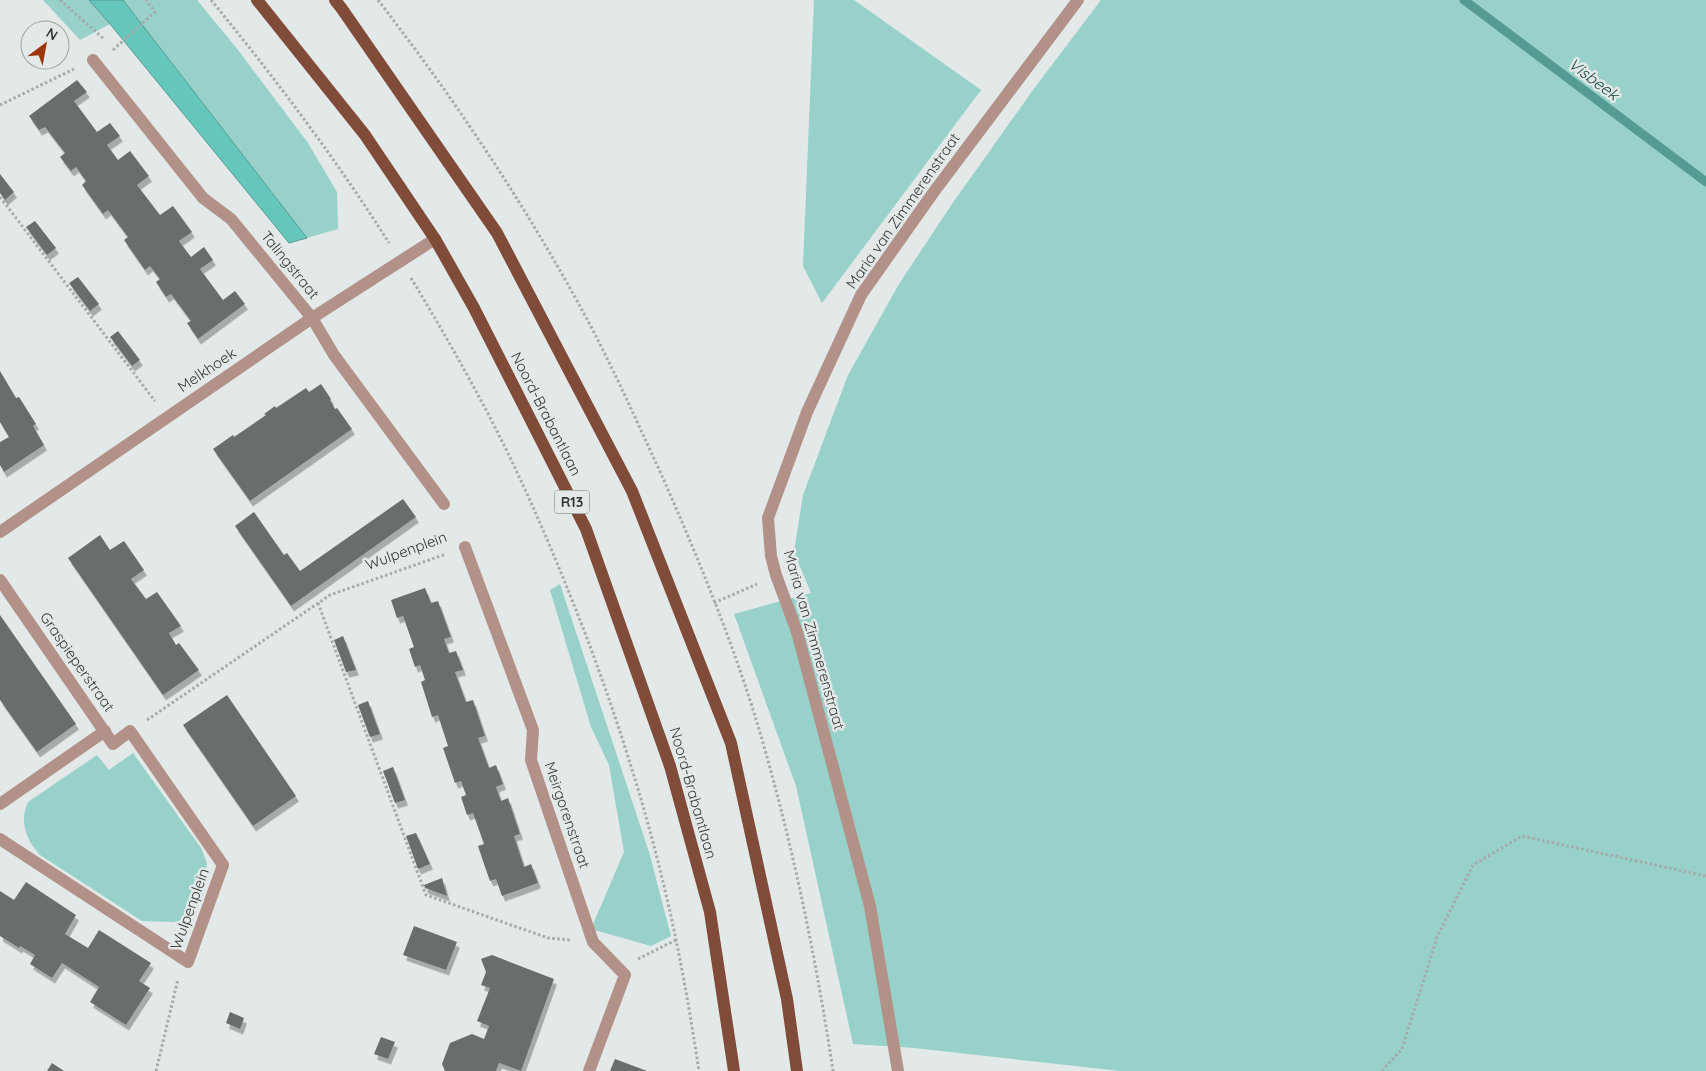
<svg xmlns="http://www.w3.org/2000/svg" width="1706" height="1071" font-family="Quicksand,sans-serif">
	<style>
		.green { fill: #97d1c9 }
		.water { fill: #65c6bb; stroke: #569b93 }
		.lines { fill: none; stroke-linecap: round; stroke-linejoin: round }
		.stream { stroke: #569b93; stroke-width: 9 }
		.building { fill: #686e6d; filter: url(#shadow) }
		.path { stroke: #a5abaa; stroke-width: 3; stroke-dasharray: 2.5 2.5; stroke-linecap: butt }
		.street { stroke: #b29288; stroke-width: 12 }
		.primary { stroke: #814b39; stroke-width: 12 }
		.labels { text-anchor: middle; stroke-width: 5; stroke-linejoin: round; paint-order: stroke }
		.shield { fill: #e2e9e8; stroke: #686c6b; stroke-width: 1 }
		.shield-label { font-size: 14px; font-weight: bold; fill: #343736 }
		.street-label { font-size: 15px; fill: #343736; stroke: #e2e9e8 }
		.water-label { font-size: 16px; font-style: italic; fill: #1c4844; stroke: #e2e9e8 }
	</style>
	<defs>
		<filter id="shadow"><feDropShadow dx="3" dy="5.5" stdDeviation="0" flood-color="#0004"/></filter>
	</defs>
	<rect width="100%" height="100%" fill="#e2e9e8"/>
	<path class="green" d="M43 0H89L110 24 80 40Z
		M123 0H197L238 50 308 143 337 192 338 229 307 238Z
		M814 0H854L981 90 822 303 803 266Z
		M1101 0H1706V1071H1120L914 1048 853 1044 796 786 734 614 811 593 794 552 803 495 848 375 899 284 952 204 1033 90Z
		M560 584 649 852 671 936 651 946 591 929 624 852 609 765 591 727 550 590Z
		M133 753 201 848 207 863 204 892 196 910 186 919 173 922 142 921 40 855C26 840 19 821 28 802L97 755 109 770Z"/>
	<path class="water" d="M89 0H123L307 238 289 243 110 24Z"/>
	<g class="lines">
		<path class="stream" d="M1464 0 1706 182"/>
	</g>
	<path class="building" d="M77 80 87 92 74 101 97 132 110 123 120 136 107 145 118 160 130 151 149 176 137 185 160 215 173 206 192 232 179 241 191 257 204 247 213 260 200 269 223 300 235 291 245 304 198 339 187 323 191 321 171 294 166 297 156 282 160 279 150 266 145 270 124 240 128 237 108 210 103 214 82 185 86 181 76 167 71 171 60 157 65 153 45 127 39 130 29 116Z
		M0 174 14 192 5 200 0 193Z
		M35 221 56 248 47 255 26 227Z
		M78 277 99 304 90 311 69 283Z
		M118 331 140 360 132 366 110 337Z
		M0 371 16 398 19 397 36 424 33 426 44 445 4 472 0 465V442L9 437 0 422Z
		M321 384 331 399 330 400 335 409 337 408 352 429 250 501 213 449 233 435 234 437 266 415 264 414 275 406 276 408 306 388 309 392Z
		M403 499 416 517 291 606 235 526 254 512 284 555 287 553 300 571Z
		M100 535 110 550 124 541 144 570 131 579 146 599 157 592 181 626 169 633 176 645 179 643 199 670 163 695 68 558Z
		M425 588 431 603 438 601 451 637 444 639 449 653 456 651 463 670 455 672 466 702 473 700 485 736 478 738 489 768 496 765 503 784 496 787 501 801 508 798 520 834 514 836 524 867 531 864 538 883 502 896 496 879 490 881 484 864 478 846 484 844 473 813 467 815 461 797 466 795 461 781 455 783 443 748 448 746 438 715 432 717 421 682 425 680 420 665 415 667 409 649 414 647 403 616 397 618 391 600Z
		M0 615 76 724 37 752 0 700Z
		M343 636 356 670 346 672 334 640Z
		M227 695 296 796 253 826 183 725Z
		M368 701 380 734 370 737 358 705Z
		M393 767 405 800 395 803 383 771Z
		M416 833 430 864 418 869 406 836Z
		M442 878 447 896 425 888 424 885Z
		M26 882 76 915 65 934 88 948 99 930 151 963 139 981 150 988 126 1025 90 1002 99 987 62 963 52 978 30 964 35 955 20 946 19 948 0 936V891L14 900Z
		M414 926 457 942 446 970 403 955Z
		M492 955 554 979 521 1071 499 1063 496 1071H445L442 1064 450 1043 472 1034 484 1039 489 1026 477 1021 490 988 481 985 486 972 481 959Z
		M230 1012 244 1018 240 1029 226 1023Z
		M381 1037 395 1042 388 1059 374 1054Z
		M615 1059 647 1071H610Z
		M52 1063 64 1071H47Z"/>
	<g class="lines">
		<path class="path" d="M60 0 105 40
			M211 0C275 78 336 159 389 243
			M378 0C456 101 528 209 588 321 615 372 638 424 662 476 699 560 735 647 761 736 793 846 816 958 833 1071
			M113 50 155 12 146 0
			M0 105 74 69
			M0 197 155 401
			M411 278C434 316 456 354 477 393 521 474 557 560 590 646 618 722 643 799 662 878 678 942 689 1006 699 1071
			M318 603 426 895 548 938 570 940
			M714 603 757 584
			M147 720 330 595 446 554
			M638 959 676 940
			M156 1071 178 979
			M1382 1071 1402 1049 1437 937 1473 865 1522 836 1706 876"/>
		<path class="street" d="M93 60 203 198 231 219 312 318 334 355 444 504
			M0 532 312 318 435 239
			M465 547 533 730 531 760 593 942 625 975 589 1071
			M0 580 113 744 130 731 223 865 188 962 0 839
			M0 804 105 731
			M898 1071 870 906 797 632 776 575 771 556 768 518 807 412 861 295 933 193 1078 0"/>
		<path class="primary" d="M257 0 365 135 435 239 474 308 586 529 670 766 710 912 734 1071
			M335 0 342 9 497 233 632 491 731 743 787 999 797 1071"/>
	</g>
	<g class="labels">
		<rect class="shield" x="554.5" y="490.5" width="35" height="23" rx="4"/>
		<g class="shield-label">
			<text x="572" y="507">R13</text>
		</g>
		<g class="street-label">
			<text transform="translate(903 211) rotate(-55)" y="5">Maria van Zimmerenstraat</text>
			<text transform="translate(290 265) rotate(51)" y="5">Talingstraat</text>
			<text transform="translate(207 370) rotate(-34)" y="5">Melkhoek</text>
			<text transform="translate(546 414) rotate(63)" y="5">Noord-Brabantlaan</text>
			<text transform="translate(406 551) rotate(-20)" y="5">Wulpenplein</text>
			<text transform="translate(814 640) rotate(74)" y="5">Maria van Zimmerenstraat</text>
			<text transform="translate(77 662) rotate(55)" y="5">Graspieperstraat</text>
			<text transform="translate(693 793) rotate(74)" y="5">Noord-Brabantlaan</text>
			<text transform="translate(567 815) rotate(71)" y="5">Meirgorenstraat</text>
			<text transform="translate(190 909) rotate(-70)" y="5">Wulpenplein</text>
		</g>
		<g class="water-label">
			<text transform="translate(1594 79) rotate(37)" y="6">Visbeek</text>
		</g>
	</g>
	<g transform="translate(45 45) rotate(32)"><circle r="24" fill="#e2e9e8" stroke="#9ca2a1"/>
	<path d="M0-4L9 19L0 12L-9 19Z" fill="#9c370d"/>
	<text y="-8" font-size="14" font-weight="bold" text-anchor="middle" fill="#343736">N</text>
	</g>
</svg>
